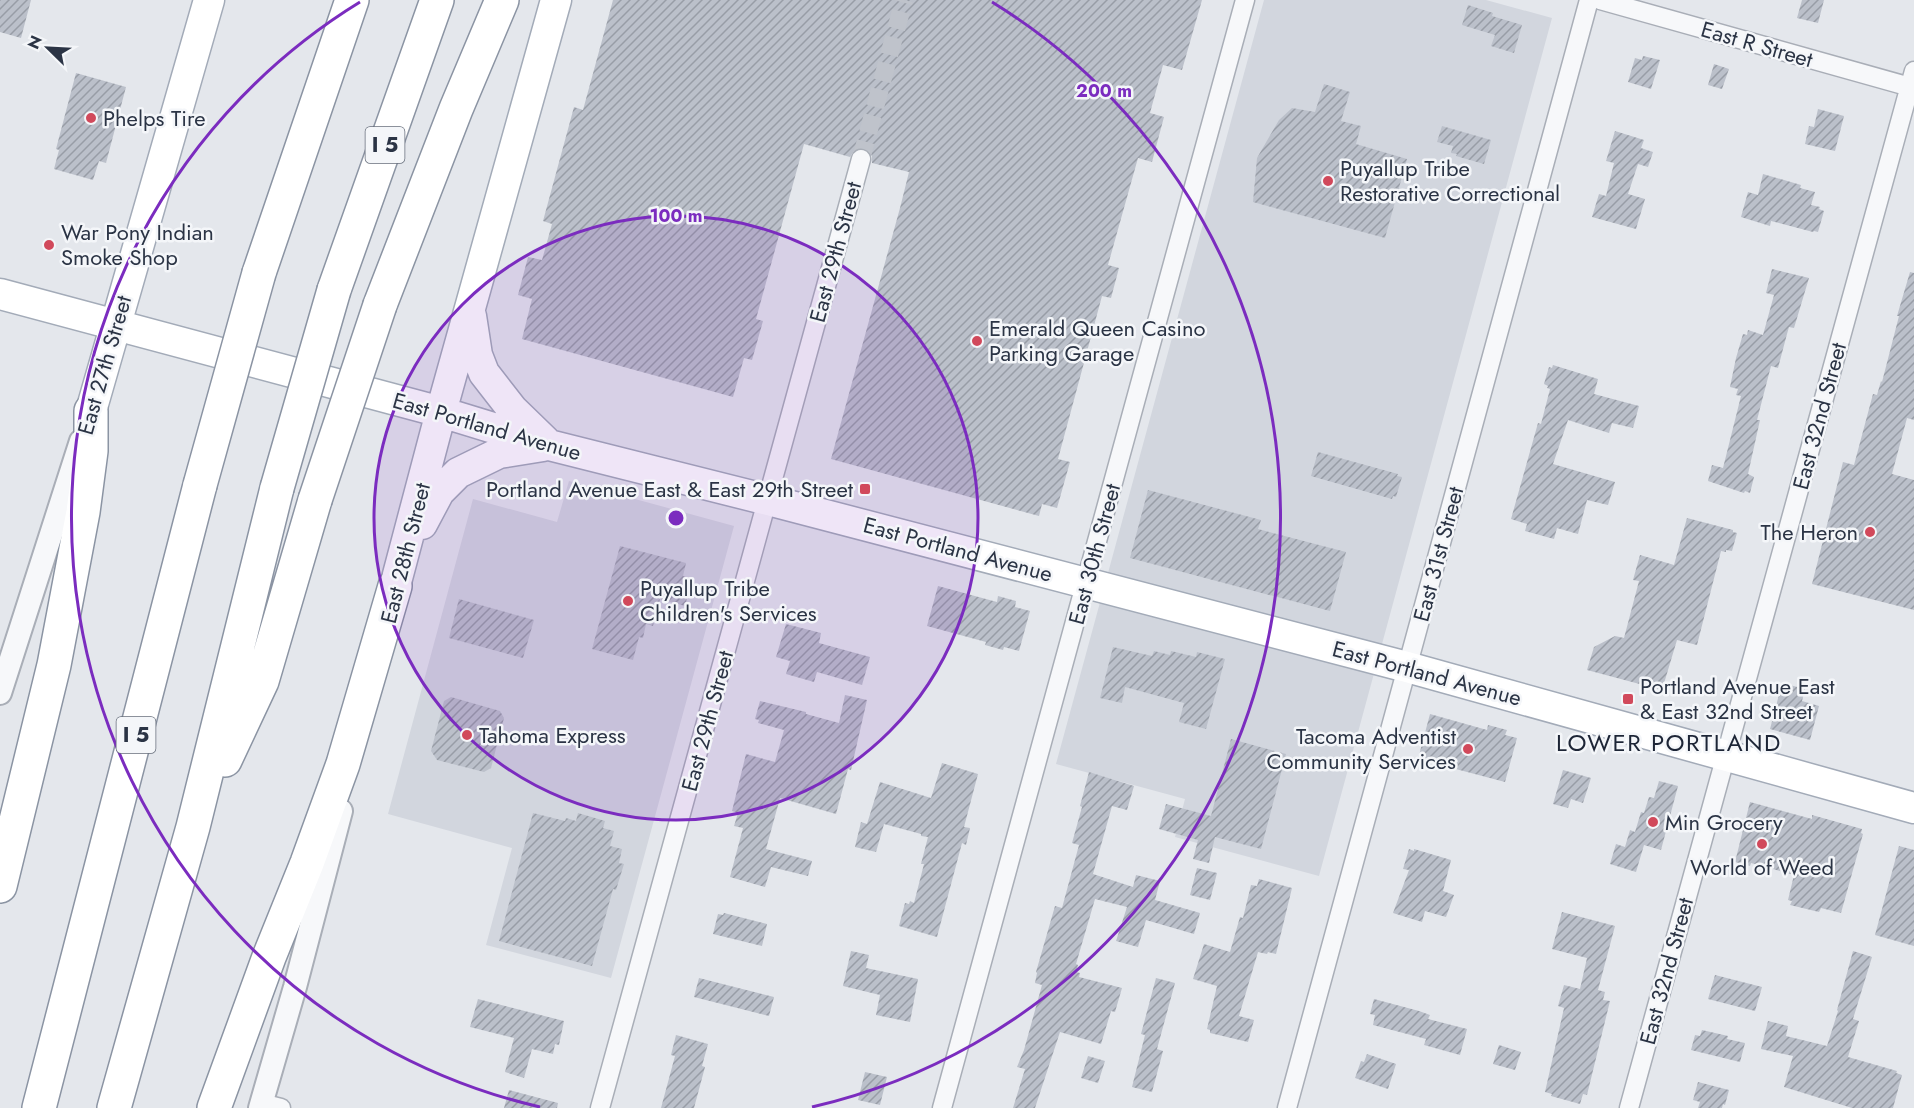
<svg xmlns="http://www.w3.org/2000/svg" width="1914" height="1108" font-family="Jost,sans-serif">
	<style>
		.built { fill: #d2d6de }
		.building { fill: url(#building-hatch) }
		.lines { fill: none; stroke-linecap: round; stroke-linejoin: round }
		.minor-tunnel { stroke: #bfc3cb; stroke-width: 18; stroke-dasharray: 18 9; stroke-linecap: butt }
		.minor-casing { stroke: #a9aeb7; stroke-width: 21 }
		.tertiary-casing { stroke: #a9aeb7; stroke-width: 26 }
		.primary-casing { stroke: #a3abb8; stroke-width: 33 }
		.motorway-casing { stroke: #8b94a3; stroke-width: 36 }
		.minor { stroke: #f7f8fa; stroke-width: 18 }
		.tertiary { stroke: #f7f8fa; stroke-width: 22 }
		.primary { stroke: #fff; stroke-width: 30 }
		.motorway { stroke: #fff; stroke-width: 33 }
		.motorway-bridge-casing { stroke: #8b94a3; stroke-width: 36; stroke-linecap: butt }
		.motorway-bridge { stroke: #fff; stroke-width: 33 }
		.ring { fill: none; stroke: #7b2cbf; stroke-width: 3 }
		.poi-dot { fill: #d1495b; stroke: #f4f6f9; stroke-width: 2 }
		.labels { text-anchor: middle; stroke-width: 5; stroke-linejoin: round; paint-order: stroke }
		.shield { fill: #f4f6f9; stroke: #676e7b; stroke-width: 1.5 }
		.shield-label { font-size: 21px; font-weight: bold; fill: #2b3445 }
		.street-label { font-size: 22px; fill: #2b3445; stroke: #f4f6f9 }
		.poi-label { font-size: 22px; fill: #2b3445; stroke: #f4f6f9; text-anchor: start }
		.neighbourhood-label { font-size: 24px; letter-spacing: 1.5px; fill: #1d2536; stroke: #f4f6f9 }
		.centre { fill: #7b2cbf; stroke: #f4f6f9; stroke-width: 3 }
		.ring-label { font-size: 18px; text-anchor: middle; font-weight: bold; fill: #7b2cbf; stroke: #f4f6f9; stroke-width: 5; stroke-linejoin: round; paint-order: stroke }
	</style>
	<defs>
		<pattern id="building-hatch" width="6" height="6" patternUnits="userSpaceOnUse" patternTransform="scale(1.5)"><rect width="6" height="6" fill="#bbc0ca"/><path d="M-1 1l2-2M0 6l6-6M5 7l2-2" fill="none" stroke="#989da6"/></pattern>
	</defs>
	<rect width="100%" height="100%" fill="#e4e7ec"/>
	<path class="built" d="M1264 0H1486L1552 18 1319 876 1175 837 1185 799 1056 764Z
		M569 481 734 526 611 978 486 945 512 848 388 814 473 499 557 522Z"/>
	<path class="building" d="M0 0H31L21 38 0 32Z
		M613 0H1202L1182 70 1163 65 1150 113 1164 117 1152 162 1138 158 1108 265 1119 268 1111 298 1102 296 1058 459 1070 462 1057 508 1042 504 1039 516 831 459 900 208 909 172 872 163V156L865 148H859L854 151 850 157 804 144 756 319 763 321 752 360 744 358 733 397 522 339 532 299 518 295 528 257 542 260 552 224 543 221 574 107 583 110Z
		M1802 0H1824L1818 23 1797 18Z
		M1468 5 1493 13 1492 16 1522 25 1514 53 1491 46 1495 35 1462 25Z
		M1643 56 1660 60 1651 89 1628 82 1635 58 1642 60Z
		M1714 64 1729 69 1722 89 1708 85Z
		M76 73 126 87 106 163 99 161 93 180 54 169 59 150 56 149Z
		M1324 84 1350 92 1341 121 1361 126 1356 144 1407 159 1385 238 1253 202 1257 158 1279 120 1292 108 1315 112Z
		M1818 109 1844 116 1835 151 1805 144 1809 126 1814 127Z
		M1442 126 1491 140 1484 164 1456 156 1457 154 1451 153 1453 146 1437 142Z
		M1615 131 1644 140 1641 148 1653 152 1648 167 1638 164 1628 194 1645 199 1636 229 1592 217 1599 194 1606 196 1614 163 1606 161Z
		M1763 174 1801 185 1800 188 1815 192 1811 205 1820 207 1819 209 1824 211 1818 232 1814 231 1813 232 1771 221 1770 226 1741 217 1748 192 1758 195Z
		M1772 269 1809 278 1794 328 1789 327 1787 334 1778 368 1771 366 1757 420H1760L1748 474 1754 477 1750 493 1745 491 1744 493 1708 481 1712 465 1723 468 1741 396 1736 395 1738 389 1730 387 1736 358 1743 334 1747 335 1748 330 1763 335 1774 295 1766 293Z
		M1910 272 1914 273V420L1907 418 1892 474 1914 480V610L1812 584 1843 462 1854 465 1873 394 1877 395 1881 381 1882 382 1899 316H1897Z
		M1553 365 1598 379 1594 394 1639 406 1633 428 1612 423 1609 433 1568 420 1553 464 1615 482 1608 505 1587 500 1578 534 1557 528 1554 539 1525 531 1527 524 1511 519 1538 423 1541 424 1550 389 1547 388 1548 386 1544 384 1549 367 1552 368Z
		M1318 452 1398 474 1397 476 1402 477 1396 497 1393 496 1392 499 1311 476Z
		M1148 490 1261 520 1258 529 1346 552 1330 611 1130 558Z
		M1687 518 1733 530V532L1737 533 1732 551 1726 550V552L1721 551 1697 645 1677 640 1662 690 1587 670 1594 647 1615 636 1624 638 1639 581 1633 580 1640 555 1674 565Z
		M620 546 686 563 683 576 692 579 685 606 660 599 653 626 646 624 643 638 639 637 633 660 592 649Z
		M938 586 997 602 998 596 1016 601 1015 607 1030 611 1019 651 1004 647 1003 650 985 645 986 642 927 626Z
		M459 599 534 620 523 658 449 638Z
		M786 624 821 633 819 643 870 657 862 685 817 672 814 682 786 674 790 661 776 657Z
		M1113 647 1152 656 1154 651 1170 655 1171 651 1196 657 1197 652 1225 659 1206 729 1179 722 1184 703 1125 687 1122 703 1100 698Z
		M1782 683 1805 689 1802 701 1819 706 1810 740 1770 729Z
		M845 695 867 700 851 770 848 769 836 814 780 798 766 849 812 861 808 876 771 867 765 887 730 877 743 828 734 826 738 813 732 811 746 754 775 762 784 730 758 723 759 720 755 719 760 701 806 712V714L839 723Z
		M451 697 500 711 504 718 491 768 484 772 437 760 431 751 444 701Z
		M1430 714 1487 730 1488 725 1507 730 1505 735 1517 738 1505 782 1418 759Z
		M1231 739 1286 754 1261 849 1215 837 1209 863 1193 859 1198 840 1159 829 1166 804 1211 816Z
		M942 763 978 774 964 827 970 828 966 845 962 843 937 937 899 926 905 903 909 904 910 901 914 903 924 864H921L928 837 921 836V834L884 824 876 852 855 847 861 822 867 824 880 782 931 798Z
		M1563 770 1591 778 1583 803 1571 799 1568 808 1553 804Z
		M1089 772 1134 786 1127 810 1112 806 1093 874 1133 887 1136 875 1160 881 1155 900 1200 913 1194 934 1146 920 1138 947 1116 941 1127 907 1095 899 1076 964 1078 965 1076 972 1080 973 1079 977 1122 988 1115 1012 1111 1011 1101 1044 1060 1032 1035 1108H1013L1025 1069 1017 1067 1024 1050 1042 985 1035 983 1037 973 1036 972 1055 906 1062 908 1079 845 1072 843 1082 807 1080 806Z
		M1659 781 1678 786 1661 850 1644 845 1636 872 1610 864 1616 844 1625 847 1630 830 1635 832 1641 812 1644 813 1649 797 1654 798Z
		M1750 802 1812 819V815L1862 829 1861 833 1863 834 1841 913 1821 908 1819 912 1790 905 1792 901 1788 900 1794 875 1751 863 1750 866 1735 862Z
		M533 813 565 821 566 818 576 821 578 813 605 821 603 828 614 831 610 846 622 849 619 863 624 864 616 890 613 889 592 966 499 941Z
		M1899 846 1914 850V946L1875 935Z
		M1409 849 1414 851V849L1451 860 1443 891 1454 895 1446 917 1425 911 1422 922 1393 913 1409 870 1403 869Z
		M1197 868 1217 873 1210 900 1190 895Z
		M1259 879 1292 888 1276 954 1268 952 1267 954 1258 952 1239 1016 1254 1020 1248 1042 1210 1033V1030L1207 1029 1217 986 1193 979 1204 944 1230 952 1240 917 1243 918 1251 885 1257 886Z
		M1562 912 1615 926 1598 990 1605 992 1603 1000 1610 1001 1587 1095 1583 1094 1580 1104 1551 1096 1552 1094 1545 1092 1564 1008 1558 1006 1564 985 1580 989 1587 958 1552 949Z
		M724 913 767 924 762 946 713 934 718 914 723 915Z
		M851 951 869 955 866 968 918 979 910 1022 876 1015 880 995 843 986Z
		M1853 951 1872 957 1853 1019 1859 1021 1848 1057 1897 1071 1896 1073 1902 1075 1893 1108H1852L1784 1087 1793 1056 1761 1049 1768 1021 1788 1026 1786 1036 1827 1046 1838 1011 1837 1010Z
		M1715 975 1762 987 1755 1011 1708 999Z
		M699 978 774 997 769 1016 694 997Z
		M1156 978 1175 983 1157 1049 1163 1051 1152 1092 1132 1087 1145 1035 1141 1034Z
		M478 999 564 1021 559 1045 555 1044 553 1054 532 1049 524 1078 505 1072 514 1038 470 1027Z
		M1374 999 1419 1011 1430 1015 1428 1019 1467 1029 1460 1055 1424 1045 1426 1039 1373 1025 1375 1015 1370 1014Z
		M1702 1030 1728 1036 1727 1039 1745 1043 1740 1062 1691 1050 1695 1035 1700 1036Z
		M676 1035 708 1044 702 1066 705 1067 694 1108H661L675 1056 671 1055Z
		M1499 1045 1521 1052 1515 1070 1493 1064Z
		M1367 1054 1396 1064 1388 1089 1355 1078 1361 1061 1364 1062Z
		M1088 1056 1105 1061 1098 1083 1081 1078Z
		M865 1072 887 1077 880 1105 858 1100Z
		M1698 1082 1729 1090 1725 1105 1723 1104 1722 1108H1698L1700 1102 1693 1100Z
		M509 1090 558 1103 557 1108H504Z"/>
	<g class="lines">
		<path class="minor-tunnel" d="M861 159 904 0"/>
		<defs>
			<path id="minor" d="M1600 0 1914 88
				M261 1103 281 1108
				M600 1108 861 159
				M942 1108 1245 0
				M1287 1108 1589 0
				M1629 1108 1914 71"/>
			<path id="tertiary" d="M0 693 81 441
				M260 1108 295 987 341 811"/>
			<path id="primary" d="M0 294 441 412 549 445 768 500 1407 667 1914 808
				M471 316 477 355 484 373 512 409 545 441
				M91 411 209 0
				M422 524 439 492 458 473 499 453 543 446
				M395 586 441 412 556 0"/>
			<path id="motorway" d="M259 273 352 0
				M334 290 437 0
				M380 305 456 109 502 0
				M225 760 262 681 315 500
				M0 886 54 665 83 512 91 451V411
				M39 1108 200 485
				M114 1108 193 827 277 488
				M214 1108 269 957 307 863 343 764 395 586"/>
		</defs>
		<use href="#minor" class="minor-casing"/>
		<use href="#tertiary" class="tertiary-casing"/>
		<use href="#primary" class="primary-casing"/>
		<use href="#motorway" class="motorway-casing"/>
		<use href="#minor" class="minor"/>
		<use href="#tertiary" class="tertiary"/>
		<use href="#primary" class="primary"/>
		<use href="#motorway" class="motorway"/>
		<defs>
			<path id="motorway-bridge" d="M200 485 259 273
				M277 488 334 290
				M315 500 380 305"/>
		</defs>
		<use href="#motorway-bridge" class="motorway-bridge-casing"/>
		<use href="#motorway-bridge" class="motorway-bridge"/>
	</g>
	<circle cx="676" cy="518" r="302" fill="#7b2cbf" fill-opacity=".12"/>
	<g class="ring">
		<circle cx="676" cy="518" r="302"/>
		<path d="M540 1107A605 605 0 0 1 360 2M992 2A605 605 0 0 1 812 1107"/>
	</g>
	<g class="poi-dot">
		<circle cx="91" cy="118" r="6"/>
		<circle cx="1328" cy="181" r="6"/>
		<circle cx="49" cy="245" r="6"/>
		<circle cx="977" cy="341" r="6"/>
		<rect x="859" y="483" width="12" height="12" rx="3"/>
		<circle cx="1870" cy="532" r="6"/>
		<circle cx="628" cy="601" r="6"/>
		<rect x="1622" y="693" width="12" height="12" rx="3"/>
		<circle cx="467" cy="735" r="6"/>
		<circle cx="1468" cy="749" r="6"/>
		<circle cx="1653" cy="822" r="6"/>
		<circle cx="1762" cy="844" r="6"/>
	</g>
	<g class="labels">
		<g class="shield">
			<rect x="365.5" y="127" width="39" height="36" rx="4.5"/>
			<rect x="116.5" y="717" width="39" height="36" rx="4.5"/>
		</g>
		<g class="shield-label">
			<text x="385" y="152">I 5</text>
			<text x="136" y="742">I 5</text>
		</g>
		<g class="street-label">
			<text transform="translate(1757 44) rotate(16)" y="8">East R Street</text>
			<text transform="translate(835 252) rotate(-75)" y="8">East 29th Street</text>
			<text transform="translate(104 365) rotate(-74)" y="8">East 27th Street</text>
			<text transform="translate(1819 416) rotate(-75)" y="8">East 32nd Street</text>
			<text transform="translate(487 426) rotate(16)" y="8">East Portland Avenue</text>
			<text transform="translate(958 549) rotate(15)" y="8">East Portland Avenue</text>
			<text transform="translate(405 553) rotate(-76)" y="8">East 28th Street</text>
			<text transform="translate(1094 554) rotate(-75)" y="8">East 30th Street</text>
			<text transform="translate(1438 554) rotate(-75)" y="8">East 31st Street</text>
			<text transform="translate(1427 673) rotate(15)" y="8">East Portland Avenue</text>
			<text transform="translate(707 721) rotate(-75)" y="8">East 29th Street</text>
			<text transform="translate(1666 971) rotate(-75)" y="8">East 32nd Street</text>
		</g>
		<g class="poi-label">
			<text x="103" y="126">Phelps Tire</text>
			<text x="1340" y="176">Puyallup Tribe<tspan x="1340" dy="25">Restorative Correctional</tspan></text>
			<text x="61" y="240">War Pony Indian<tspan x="61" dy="25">Smoke Shop</tspan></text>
			<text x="989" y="336">Emerald Queen Casino<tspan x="989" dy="25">Parking Garage</tspan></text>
			<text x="853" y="497" text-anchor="end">Portland Avenue East &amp; East 29th Street</text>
			<text x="1858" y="540" text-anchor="end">The Heron</text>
			<text x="640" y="596">Puyallup Tribe<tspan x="640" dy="25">Children's Services</tspan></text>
			<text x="1640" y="694">Portland Avenue East<tspan x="1640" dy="25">&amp; East 32nd Street</tspan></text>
			<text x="479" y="743">Tahoma Express</text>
			<text x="1456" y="744" text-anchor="end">Tacoma Adventist<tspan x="1456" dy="25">Community Services</tspan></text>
			<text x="1665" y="830">Min Grocery</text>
			<text x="1762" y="875" text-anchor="middle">World of Weed</text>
		</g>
		<g class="neighbourhood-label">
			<text x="1669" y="751">LOWER PORTLAND</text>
		</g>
	</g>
	<circle cx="676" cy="518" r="9" class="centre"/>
	<g class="ring-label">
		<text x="1104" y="97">200 m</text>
		<text x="676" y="222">100 m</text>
	</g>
	<g transform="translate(48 48) rotate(294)" stroke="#f4f6f9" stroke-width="4.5" paint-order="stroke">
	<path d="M0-4.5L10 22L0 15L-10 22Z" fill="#2b3445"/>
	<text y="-9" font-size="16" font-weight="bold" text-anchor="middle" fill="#2b3445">N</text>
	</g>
</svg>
